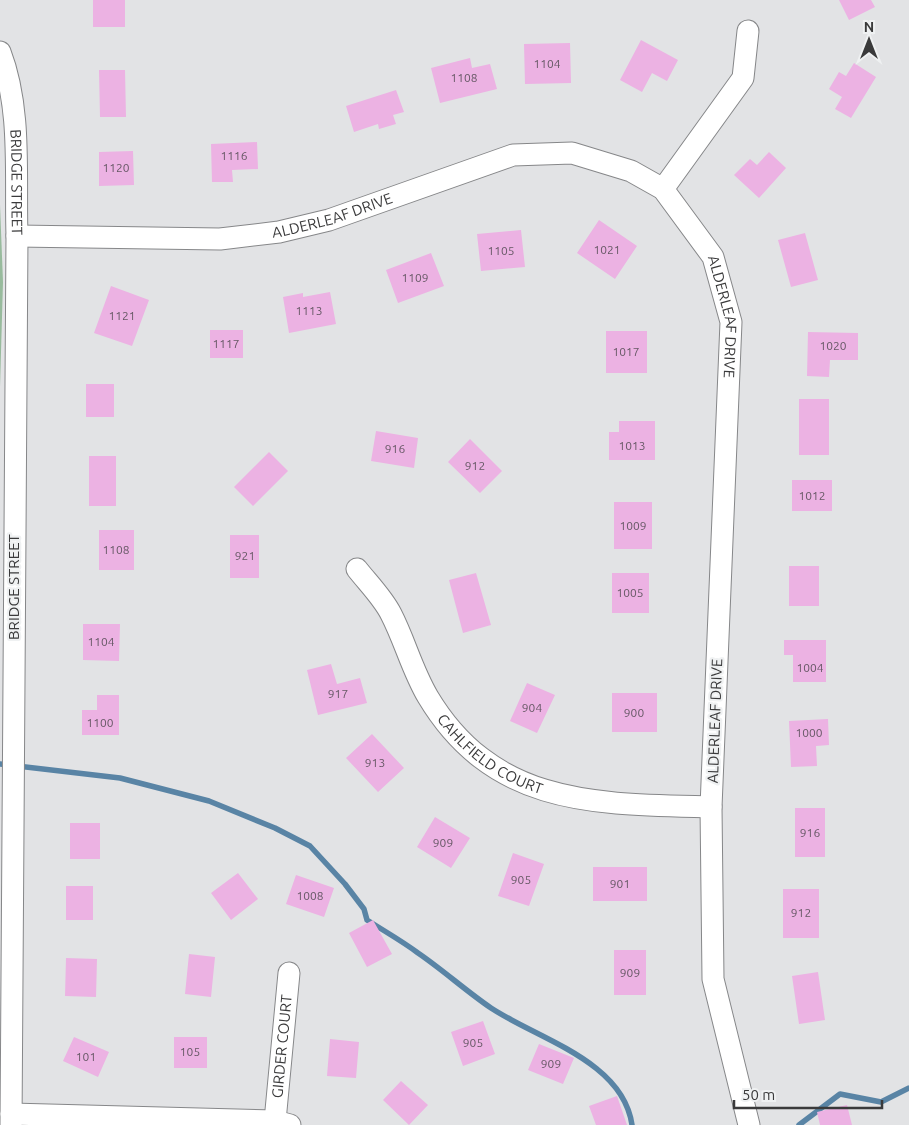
<svg xmlns="http://www.w3.org/2000/svg" width="909" height="1125" font-family="Ubuntu,sans-serif">
	<style>
		.green { fill: #98bb9d }
		.lines { fill: none; stroke-linecap: round; stroke-linejoin: round }
		.stream { stroke: #5984a5; stroke-width: 5.5 }
		.building { fill: #ecb2e3 }
		.minor-casing { stroke: #868789; stroke-width: 23 }
		.minor { stroke: #fff; stroke-width: 21 }
		.labels { text-anchor: middle; stroke-width: 4.5; stroke-linejoin: round; paint-order: stroke }
		.number-label { font-size: 12px; fill: #665865 }
		.street-label { font-size: 15px; fill: #3a3a3b; stroke: #eff1f2 }
	</style>
	<rect width="100%" height="100%" fill="#e2e3e5"/>
	<path class="green" d="M0 205 3 282 0 387Z"/>
	<g class="lines">
		<path class="stream" d="M0 764 120 778 209 801 275 828 310 846 345 884 364 909 367 920C384 931 402 941 418 953 443 970 466 991 491 1008 538 1039 623 1061 632 1125
			M799 1125 840 1094 881 1102 909 1088"/>
	</g>
	<path class="building" d="M93 0H125V27H93Z
		M839 0H871L875 7 849 20Z
		M641 40 678 60 667 81 652 73 642 92 620 80Z
		M570 43 571 83 525 84 524 44Z
		M470 58 472 68 490 64 497 89 440 103 431 68Z
		M854 63 876 77 851 118 835 109 842 97 829 89 839 72 846 76Z
		M99 70H125L126 117H100Z
		M396 90 404 112 393 115 396 124 379 129 378 124 354 132 346 106Z
		M257 142 258 169 232 170 233 182H212L211 144Z
		M133 151 134 185 99 186V152Z
		M769 152 786 168 759 198 734 175 750 159 757 165Z
		M599 220 637 246 615 279 577 253Z
		M521 230 525 267 481 271 477 234Z
		M805 233 818 280 791 287 778 240Z
		M431 253 444 286 398 303 386 270Z
		M111 286 149 300 132 346 94 333Z
		M330 292 336 324 289 333 283 297 303 293V297Z
		M210 330H243V358H210Z
		M606 331H647V373H606Z
		M808 332 858 333V360H830L829 377 807 376Z
		M86 384H114V417H86Z
		M799 399H829V455H799Z
		M619 421H655V460H609V432H619Z
		M376 431 418 438 414 468 371 461Z
		M470 439 502 471 480 493 448 462Z
		M269 452 288 471 253 506 234 487Z
		M89 456H116V506H89Z
		M792 480H832V511H792Z
		M614 502H652V549H614Z
		M99 530H134V570H99Z
		M230 535H259V578H230Z
		M789 566H819V606H789Z
		M476 573 491 625 463 633 449 580Z
		M612 573H649V613H612Z
		M83 624H120L119 661 83 660Z
		M784 640H826V682H793V655H784Z
		M331 664 337 684 360 678 367 703 318 715 307 670Z
		M527 683 555 695 537 733 510 721Z
		M612 693H657V732H612Z
		M97 695H119V735H82V710H97Z
		M828 719 829 745 816 746 817 766 791 767 789 721Z
		M372 734 404 768 378 792 346 758Z
		M795 808H825V857H795Z
		M435 817 470 838 451 868 417 847Z
		M70 823H100V859H70Z
		M513 853 544 864 529 906 498 896Z
		M593 867H647V901H593Z
		M238 873 258 899 231 920 211 893Z
		M296 875 334 888 324 917 286 904Z
		M66 886H93V920H66Z
		M783 889H819V938H783Z
		M373 920 392 954 367 967 349 933Z
		M614 950H646V995H614Z
		M189 954 215 957 211 997 185 994Z
		M66 958 97 959 96 997 65 996Z
		M818 972 825 1020 799 1024 792 976Z
		M483 1021 495 1054 463 1066 451 1032Z
		M74 1037 109 1052 98 1077 63 1061Z
		M174 1037H207V1068H174Z
		M330 1039 359 1042 356 1078 327 1076Z
		M539 1044 574 1058 563 1084 528 1070Z
		M401 1081 428 1105 409 1125 383 1100Z
		M617 1096 627 1125H596L589 1106Z
		M847 1105 852 1125H820L817 1112Z"/>
	<g class="lines">
		<defs>
			<g id="minor">
				<path id="s1" d="M0 52C22 109 15 176 17 236L11 1125"/>
				<path d="M663 189 743 78 748 31"/>
				<path id="s2" d="M17 236 220 239 279 232 329 220 513 155 572 153 631 171 663 189 713 257 731 322 711 807 713 979 749 1125"/>
				<path id="s3" d="M357 569C368 583 383 598 391 614 405 641 412 670 428 697 494 807 597 804 711 807"/>
				<path d="M11 1114 275 1121 290 1125"/>
				<path id="s4" d="M275 1121 289 973"/>
			</g>
		</defs>
		<use href="#minor" class="minor-casing"/>
		<use href="#minor" class="minor"/>
	</g>
	<g class="labels">
		<g class="number-label">
			<text x="547" y="68">1104</text>
			<text x="464" y="82">1108</text>
			<text x="234" y="160">1116</text>
			<text x="116" y="172">1120</text>
			<text x="607" y="254">1021</text>
			<text x="501" y="255">1105</text>
			<text x="415" y="282">1109</text>
			<text x="309" y="315">1113</text>
			<text x="122" y="320">1121</text>
			<text x="226" y="348">1117</text>
			<text x="833" y="350">1020</text>
			<text x="626" y="356">1017</text>
			<text x="632" y="450">1013</text>
			<text x="395" y="453">916</text>
			<text x="475" y="470">912</text>
			<text x="812" y="500">1012</text>
			<text x="633" y="530">1009</text>
			<text x="116" y="554">1108</text>
			<text x="245" y="560">921</text>
			<text x="630" y="597">1005</text>
			<text x="101" y="646">1104</text>
			<text x="810" y="672">1004</text>
			<text x="338" y="698">917</text>
			<text x="532" y="712">904</text>
			<text x="634" y="717">900</text>
			<text x="100" y="727">1100</text>
			<text x="809" y="737">1000</text>
			<text x="375" y="767">913</text>
			<text x="810" y="837">916</text>
			<text x="443" y="847">909</text>
			<text x="521" y="884">905</text>
			<text x="620" y="888">901</text>
			<text x="310" y="900">1008</text>
			<text x="801" y="917">912</text>
			<text x="630" y="977">909</text>
			<text x="473" y="1047">905</text>
			<text x="190" y="1056">105</text>
			<text x="86" y="1061">101</text>
			<text x="551" y="1068">909</text>
		</g>
		<g class="street-label">
			<text dy="5" stroke="none"><textPath href="#s1" startOffset="132">BRIDGE STREET</textPath></text>
			<text dy="5" stroke="none"><textPath href="#s2" startOffset="318">ALDERLEAF DRIVE</textPath></text>
			<text dy="5" stroke="none"><textPath href="#s2" startOffset="812">ALDERLEAF DRIVE</textPath></text>
			<text transform="translate(14 587) rotate(-90)" y="5">BRIDGE STREET</text>
			<text transform="translate(715 721) rotate(-88)" y="5">ALDERLEAF DRIVE</text>
			<text dy="5" stroke="none"><textPath href="#s3" startOffset="234">CAHLFIELD COURT</textPath></text>
			<text dy="5" stroke="none"><textPath href="#s4" startOffset="75">GIRDER COURT</textPath></text>
		</g>
	</g>
	<g transform="translate(869 40)" stroke="#eff1f2" stroke-width="4" paint-order="stroke">
	<path d="M0-4L9 19L0 12L-9 19Z" fill="#3a3a3b"/>
	<text y="-8" font-size="14" font-weight="bold" text-anchor="middle" fill="#3a3a3b">N</text>
	</g>
	<path d="M734 1100v8h148v-8" fill="none" stroke="#3a3a3b" stroke-width="2.5"/>
	<text x="742" y="1100" font-size="15" fill="#3a3a3b" stroke="#eff1f2" stroke-width="4" paint-order="stroke">50 m</text>
</svg>
